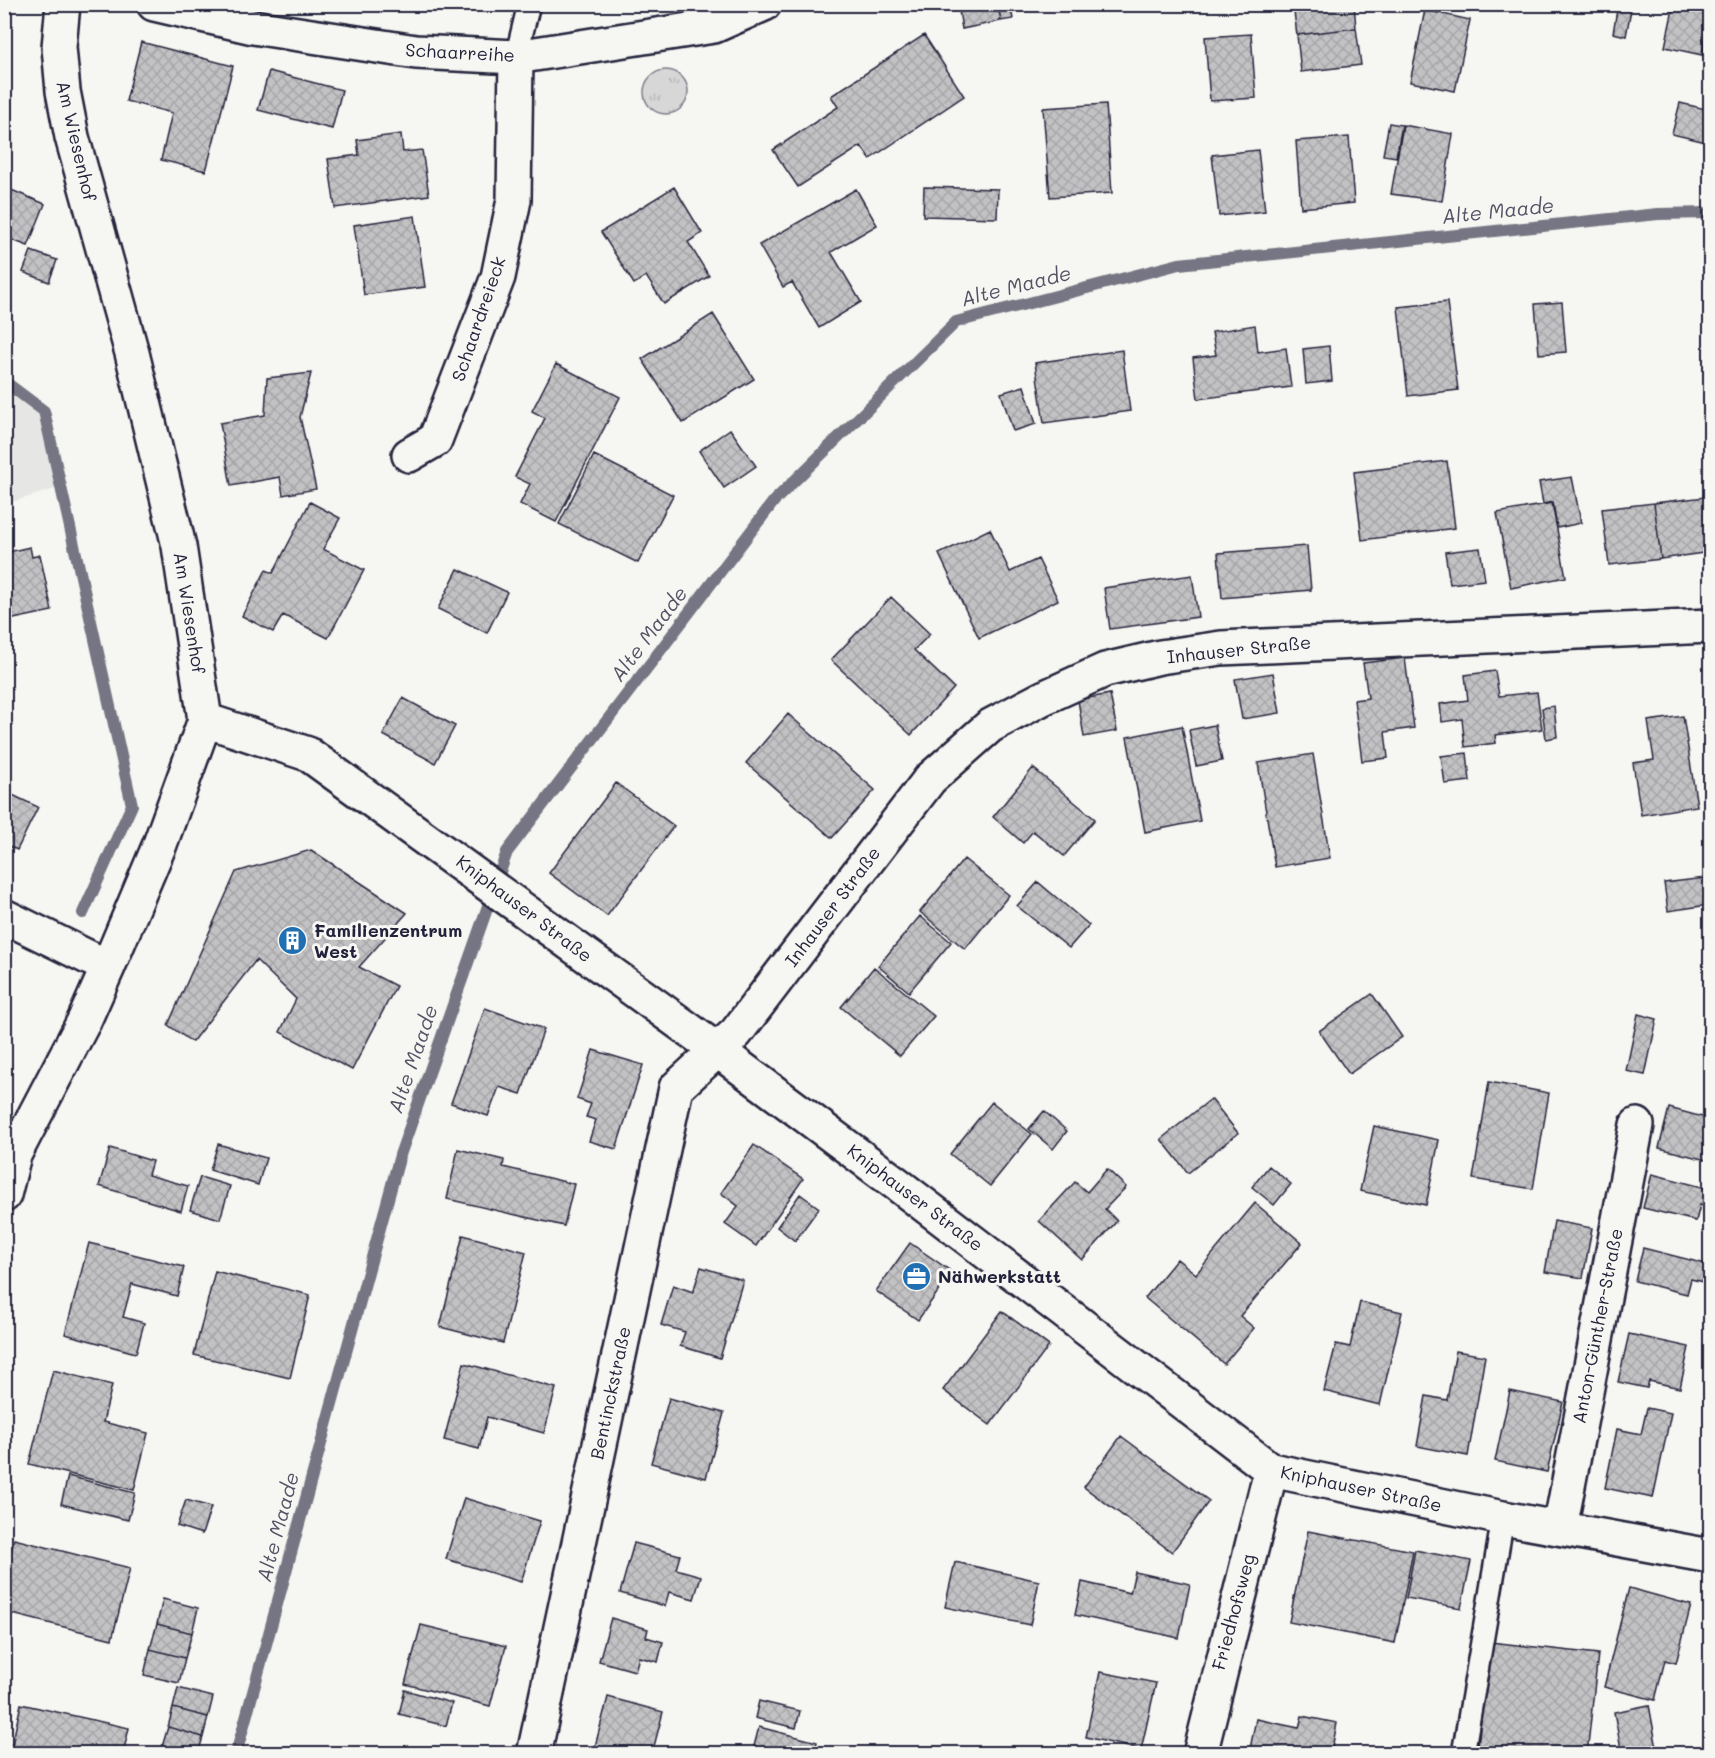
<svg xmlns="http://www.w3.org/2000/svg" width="1715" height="1758" font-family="Mali,sans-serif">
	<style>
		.built { fill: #e6e6e4 }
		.grass { fill: url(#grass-tufts); stroke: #7c7c89; stroke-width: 1.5 }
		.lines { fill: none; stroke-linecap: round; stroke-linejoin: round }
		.stream { stroke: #757583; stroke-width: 12 }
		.building { fill: url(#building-cross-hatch); stroke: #22223b; stroke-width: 1.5 }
		.service-casing { stroke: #22223b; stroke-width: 26 }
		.minor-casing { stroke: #22223b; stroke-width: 38 }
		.secondary-casing { stroke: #22223b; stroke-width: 38 }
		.service { stroke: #f6f6f2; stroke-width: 21 }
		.minor { stroke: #f6f6f2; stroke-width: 33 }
		.secondary { stroke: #f6f6f2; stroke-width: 33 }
		.labels { text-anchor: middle; stroke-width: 6; stroke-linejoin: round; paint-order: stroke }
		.street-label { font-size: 18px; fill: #22223b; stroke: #f6f6f2 }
		.poi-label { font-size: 18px; font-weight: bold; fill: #22223b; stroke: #f6f6f2; text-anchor: start }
		.water-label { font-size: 20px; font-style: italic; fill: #535365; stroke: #f6f6f2 }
	</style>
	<defs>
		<pattern id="grass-tufts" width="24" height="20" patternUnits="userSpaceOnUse" patternTransform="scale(1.5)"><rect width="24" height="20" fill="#d7d7d7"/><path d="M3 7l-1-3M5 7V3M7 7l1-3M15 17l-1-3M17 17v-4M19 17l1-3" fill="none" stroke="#b8b8b9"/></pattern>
		<pattern id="building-cross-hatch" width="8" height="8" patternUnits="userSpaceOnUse" patternTransform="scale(1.5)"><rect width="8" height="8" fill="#c2c2c4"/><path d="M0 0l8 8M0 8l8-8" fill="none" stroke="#a6a6a9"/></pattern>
	</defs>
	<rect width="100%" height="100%" fill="#f6f6f2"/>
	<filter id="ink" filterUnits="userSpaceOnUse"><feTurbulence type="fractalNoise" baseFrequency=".0167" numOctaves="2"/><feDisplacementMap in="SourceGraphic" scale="12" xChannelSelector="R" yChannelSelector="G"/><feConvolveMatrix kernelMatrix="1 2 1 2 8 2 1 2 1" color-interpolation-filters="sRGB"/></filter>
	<g filter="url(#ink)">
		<path class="built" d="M4 376 50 412 65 486 5 504Z"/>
		<path class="grass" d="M644 92a22 22 0 1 1 44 0a22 22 0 1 1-44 0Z"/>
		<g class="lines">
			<path class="stream" d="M4 381 44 411 132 805 83 913
				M236 1754 400 1155 507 852 774 501 956 322 1179 264 1658 214 1710 213"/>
		</g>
		<path class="building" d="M958 4H998L1001 21 962 29Z
			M998 4H1010L1013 19 1001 21Z
			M1293 4H1354L1356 28 1297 35Z
			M1618 4H1632L1626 36 1613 33Z
			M1674 4H1710L1702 55 1665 47Z
			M1425 10 1470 20 1455 91 1410 82Z
			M1710 15V57L1702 55Z
			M1356 28 1361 65 1301 72 1297 35Z
			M1251 34 1256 98 1210 101 1205 37Z
			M924 35 964 96 870 159 861 146 798 187 773 150 838 107 831 96Z
			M141 42 233 66 206 171 161 160 172 113 126 101Z
			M269 71 342 90 332 129 258 110Z
			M1680 103 1710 110V143L1672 134Z
			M1106 104 1112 193 1050 197 1043 108Z
			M1389 123 1402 125 1396 157 1383 155Z
			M1403 125 1453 134 1442 201 1391 194Z
			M401 134 403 152 422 150 429 195 335 208 328 159 359 155 357 140Z
			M1349 137 1354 203 1301 208 1296 141Z
			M1258 150 1265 211 1219 216 1212 155Z
			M4 187 45 204 28 246 4 237Z
			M674 187 702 233 688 242 709 276 664 304 646 276 634 284 601 232Z
			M924 187 998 189 997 218 923 216Z
			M856 189 877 225 831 252 861 302 819 328 792 282 783 287 759 245Z
			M415 216 425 287 364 295 354 225Z
			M31 251 57 260 49 282 23 272Z
			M1447 302 1458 390 1408 396 1398 307Z
			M1562 302 1566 352 1539 354 1535 304Z
			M713 314 754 379 683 423 642 359Z
			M1255 325 1258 352 1286 348 1291 387 1198 399 1193 358 1216 355 1212 332Z
			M1329 346 1332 381 1306 384 1303 349Z
			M1122 350 1130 411 1044 423 1035 363Z
			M556 364 620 397 556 522 520 504 530 484 515 477 545 418 532 411Z
			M311 373 300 417 316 489 283 495 280 477 231 486 220 423 265 415 267 378Z
			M1024 386 1036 424 1013 431 1001 393Z
			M730 429 756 466 724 488 699 451Z
			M594 455 673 495 638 563 559 524Z
			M1447 461 1455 528 1362 540 1354 472Z
			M1572 477 1581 523 1557 528 1553 502 1543 504 1539 482Z
			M1705 497 1710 552 1661 559 1654 503Z
			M310 502 340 518 323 549 364 570 328 638 283 615 273 632 242 616 266 570 273 573Z
			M1552 503 1566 577 1511 588 1497 513Z
			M1654 503 1661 559 1609 565 1602 509Z
			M990 529 1010 572 1038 559 1058 600 979 638 939 554Z
			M1307 546 1311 590 1222 598 1218 553Z
			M30 547 32 557 40 555 52 611 4 621V553Z
			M1480 548 1485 580 1450 584 1445 552Z
			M458 569 507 592 487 633 438 609Z
			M1192 575 1198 617 1110 629 1104 588Z
			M891 597 930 634 914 650 954 688 911 735 831 660Z
			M1405 658 1414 728 1385 732 1388 758 1362 761 1354 700 1368 698 1363 663Z
			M1495 671 1499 696 1537 692 1542 729 1495 735 1496 743 1465 747 1462 719 1442 722 1440 704 1468 700 1465 675Z
			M1273 673 1280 713 1242 719 1235 679Z
			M1110 694 1117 731 1084 737 1078 700Z
			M403 698 455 726 435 763 383 735Z
			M1554 706 1557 737 1546 739 1542 708Z
			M788 714 875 790 832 838 746 763Z
			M1683 716 1697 806 1641 815 1633 763 1654 760 1648 721Z
			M1215 725 1222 761 1196 766 1189 730Z
			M1182 726 1200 821 1145 832 1127 737Z
			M1467 753 1470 781 1445 784 1441 756Z
			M1313 754 1330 858 1275 867 1258 763Z
			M1033 768 1095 819 1064 856 1033 831 1023 843 993 817Z
			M616 783 674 826 607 916 549 873Z
			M4 791 38 807 17 850 4 844Z
			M311 850 407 913 359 967 396 986 352 1070 280 1032 296 999 256 960 192 1042 168 1025 236 872Z
			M964 859 1009 895 965 949 920 912Z
			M1705 878 1708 905 1668 911 1664 883Z
			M1038 882 1089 925 1069 948 1017 906Z
			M920 916 951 942 909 992 878 966Z
			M874 967 934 1016 900 1056 841 1007Z
			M1372 994 1402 1037 1349 1074 1319 1031Z
			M485 1008 544 1029 521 1094 499 1087 488 1116 451 1103Z
			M1638 1014 1657 1019 1645 1075 1626 1071Z
			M593 1050 643 1065 616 1149 589 1141 596 1120 586 1117 591 1104 577 1099Z
			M1489 1082 1549 1093 1533 1189 1473 1179Z
			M1211 1099 1238 1133 1188 1173 1161 1139Z
			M992 1102 1032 1134 990 1186 950 1154Z
			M1669 1108 1710 1119V1161L1659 1148Z
			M1044 1111 1067 1131 1053 1149 1029 1129Z
			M1374 1126 1439 1140 1426 1205 1360 1191Z
			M218 1144 266 1158 258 1185 210 1170Z
			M754 1145 803 1179 756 1246 725 1224 738 1206 721 1193Z
			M110 1148 152 1161 148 1175 188 1186 181 1211 99 1186Z
			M458 1149 504 1160 503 1167 574 1184 564 1226 447 1199Z
			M1269 1166 1291 1184 1274 1205 1252 1187Z
			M1107 1169 1126 1187 1105 1209 1117 1221 1082 1260 1039 1221 1075 1182 1087 1192Z
			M1652 1174 1710 1189V1208L1700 1205 1696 1221 1643 1208Z
			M200 1177 230 1186 220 1219 190 1210Z
			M800 1194 819 1208 795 1241 777 1227Z
			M1255 1203 1302 1243 1240 1316 1254 1328 1224 1364 1145 1298 1177 1259 1196 1274Z
			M1554 1221 1592 1228 1583 1278 1545 1272Z
			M463 1235 526 1252 503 1343 440 1327Z
			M89 1243 184 1267 177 1296 132 1284 123 1317 144 1323 136 1353 65 1334Z
			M910 1243 952 1272 918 1320 876 1291Z
			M1643 1248 1710 1265V1284L1691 1279 1687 1294 1635 1281Z
			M701 1267 743 1280 720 1358 680 1346 685 1332 661 1325 673 1285 693 1292Z
			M215 1271 310 1295 290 1378 194 1355Z
			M1360 1302 1402 1312 1380 1405 1324 1391 1336 1344 1350 1347Z
			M1002 1311 1049 1346 990 1425 943 1390Z
			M1629 1334 1689 1347 1680 1388 1649 1381 1647 1388 1618 1382Z
			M1456 1351 1485 1356 1468 1456 1417 1446 1426 1396 1447 1400Z
			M464 1363 556 1388 544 1433 487 1417 479 1449 444 1440Z
			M53 1370 112 1385 103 1422 148 1433 134 1490 29 1464Z
			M1510 1391 1563 1402 1547 1472 1495 1461Z
			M669 1398 724 1413 706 1478 651 1463Z
			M1647 1408 1671 1413 1653 1498 1605 1488 1617 1429 1641 1434Z
			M1121 1436 1209 1501 1172 1552 1084 1487Z
			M68 1476 135 1493 128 1520 61 1504Z
			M464 1498 540 1521 521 1582 446 1559Z
			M186 1500 211 1507 202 1534 177 1526Z
			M1308 1531 1413 1551 1395 1643 1289 1622Z
			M14 1539 130 1568 112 1639 4 1612V1577Z
			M634 1543 680 1555 676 1569 701 1576 694 1599 669 1592 665 1606 620 1593Z
			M1415 1550 1471 1561 1461 1608 1406 1598Z
			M955 1562 1039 1581 1030 1625 945 1607Z
			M1135 1572 1190 1584 1179 1638 1075 1615 1082 1582 1130 1593Z
			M1629 1588 1691 1605 1676 1663 1665 1660 1655 1700 1604 1687Z
			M163 1599 198 1608 192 1633 157 1624Z
			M611 1618 648 1629 646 1637 663 1642 658 1662 639 1657 635 1671 599 1661Z
			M157 1624 192 1633 185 1658 150 1649Z
			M421 1625 506 1646 490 1706 405 1684Z
			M1490 1642 1598 1654 1587 1754H1477Z
			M150 1649 185 1658 179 1683 144 1675Z
			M1100 1672 1156 1683 1141 1750 1086 1737Z
			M178 1688 213 1697 208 1717 173 1708Z
			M405 1690 452 1703 446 1726 399 1714Z
			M608 1697 663 1712 652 1754H593Z
			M759 1701 800 1711 796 1728 755 1718Z
			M21 1704 129 1728 123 1754H10Z
			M1649 1705 1658 1754H1622L1614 1712Z
			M173 1708 208 1717 203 1737 168 1727Z
			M1302 1716 1337 1723 1331 1754H1249L1256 1719 1299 1728Z
			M168 1727 203 1737 198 1754 162 1747Z
			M759 1727 817 1742 814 1754H752Z
			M162 1747 187 1754H161Z"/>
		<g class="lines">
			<defs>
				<path id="service" d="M516 57 529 4
					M1463 1754 1503 1518"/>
				<path id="minor" d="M409 455 435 440 498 277 514 200 516 57
					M205 720 308 754 717 1050 897 1184 1271 1470 1503 1518 1710 1556
					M4 916 108 967
					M4 1195 14 1155 84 1021 108 967 160 844 205 720 179 546 132 353 72 137 63 91 59 47 63 4
					M1560 1528 1637 1125
					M534 1754 676 1088 736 1033 930 779 990 726 1043 698 1105 670 1160 657 1221 648 1710 626
					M1200 1754 1271 1470"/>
				<path id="secondary" d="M154 4 253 27 416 52 516 57 714 26 764 4"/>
			</defs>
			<use href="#service" class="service-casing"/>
			<use href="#minor" class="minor-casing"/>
			<use href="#secondary" class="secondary-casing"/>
			<use href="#service" class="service"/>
			<use href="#minor" class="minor"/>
			<use href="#secondary" class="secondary"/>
		</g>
	</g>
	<defs>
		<symbol id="building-disc" viewBox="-11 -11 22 22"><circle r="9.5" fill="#1f6fb2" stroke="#f6f6f2"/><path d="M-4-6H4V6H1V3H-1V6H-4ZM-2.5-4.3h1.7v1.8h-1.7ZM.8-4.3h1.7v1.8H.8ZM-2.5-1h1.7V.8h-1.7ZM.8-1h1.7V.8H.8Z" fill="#fff"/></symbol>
		<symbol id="office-disc" viewBox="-11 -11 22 22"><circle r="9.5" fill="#1f6fb2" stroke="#f6f6f2"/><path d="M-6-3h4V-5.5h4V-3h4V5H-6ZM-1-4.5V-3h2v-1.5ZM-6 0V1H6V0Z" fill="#fff"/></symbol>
	</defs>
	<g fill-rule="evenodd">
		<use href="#building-disc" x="276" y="924" width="33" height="33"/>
		<use href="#office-disc" x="900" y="1260" width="33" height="33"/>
	</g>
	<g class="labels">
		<g class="street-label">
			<text transform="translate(460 53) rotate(3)" y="6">Schaarreihe</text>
			<text transform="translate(76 141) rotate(77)" y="6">Am Wiesenhof</text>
			<text transform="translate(479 319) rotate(-71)" y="6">Schaardreieck</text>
			<text transform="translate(189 613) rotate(81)" y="6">Am Wiesenhof</text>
			<text transform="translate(1239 650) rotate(-6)" y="6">Inhauser Straße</text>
			<text transform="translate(833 907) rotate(-53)" y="6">Inhauser Straße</text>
			<text transform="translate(524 909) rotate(37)" y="6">Kniphauser Straße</text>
			<text transform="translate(915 1198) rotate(37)" y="6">Kniphauser Straße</text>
			<text transform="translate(1598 1326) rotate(-79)" y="6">Anton-Günther-Straße</text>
			<text transform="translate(611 1393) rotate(-78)" y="6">Bentinckstraße</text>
			<text transform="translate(1361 1489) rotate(12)" y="6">Kniphauser Straße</text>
			<text transform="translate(1234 1612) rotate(-75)" y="6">Friedhofsweg</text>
		</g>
		<g class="poi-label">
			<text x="314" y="937">Familienzentrum<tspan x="314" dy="21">West</tspan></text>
			<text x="938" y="1283">Nähwerkstatt</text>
		</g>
		<g class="water-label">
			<text transform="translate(1498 211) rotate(-6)" y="7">Alte Maade</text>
			<text transform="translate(1016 286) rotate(-14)" y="7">Alte Maade</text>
			<text transform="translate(649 634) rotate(-53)" y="7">Alte Maade</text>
			<text transform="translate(413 1059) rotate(-71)" y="7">Alte Maade</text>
			<text transform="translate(278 1527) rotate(-75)" y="7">Alte Maade</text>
		</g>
	</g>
	<rect width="1715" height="1758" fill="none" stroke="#f6f6f2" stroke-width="24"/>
	<rect x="12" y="12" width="1691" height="1734" fill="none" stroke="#22223b" stroke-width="2" filter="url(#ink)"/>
</svg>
